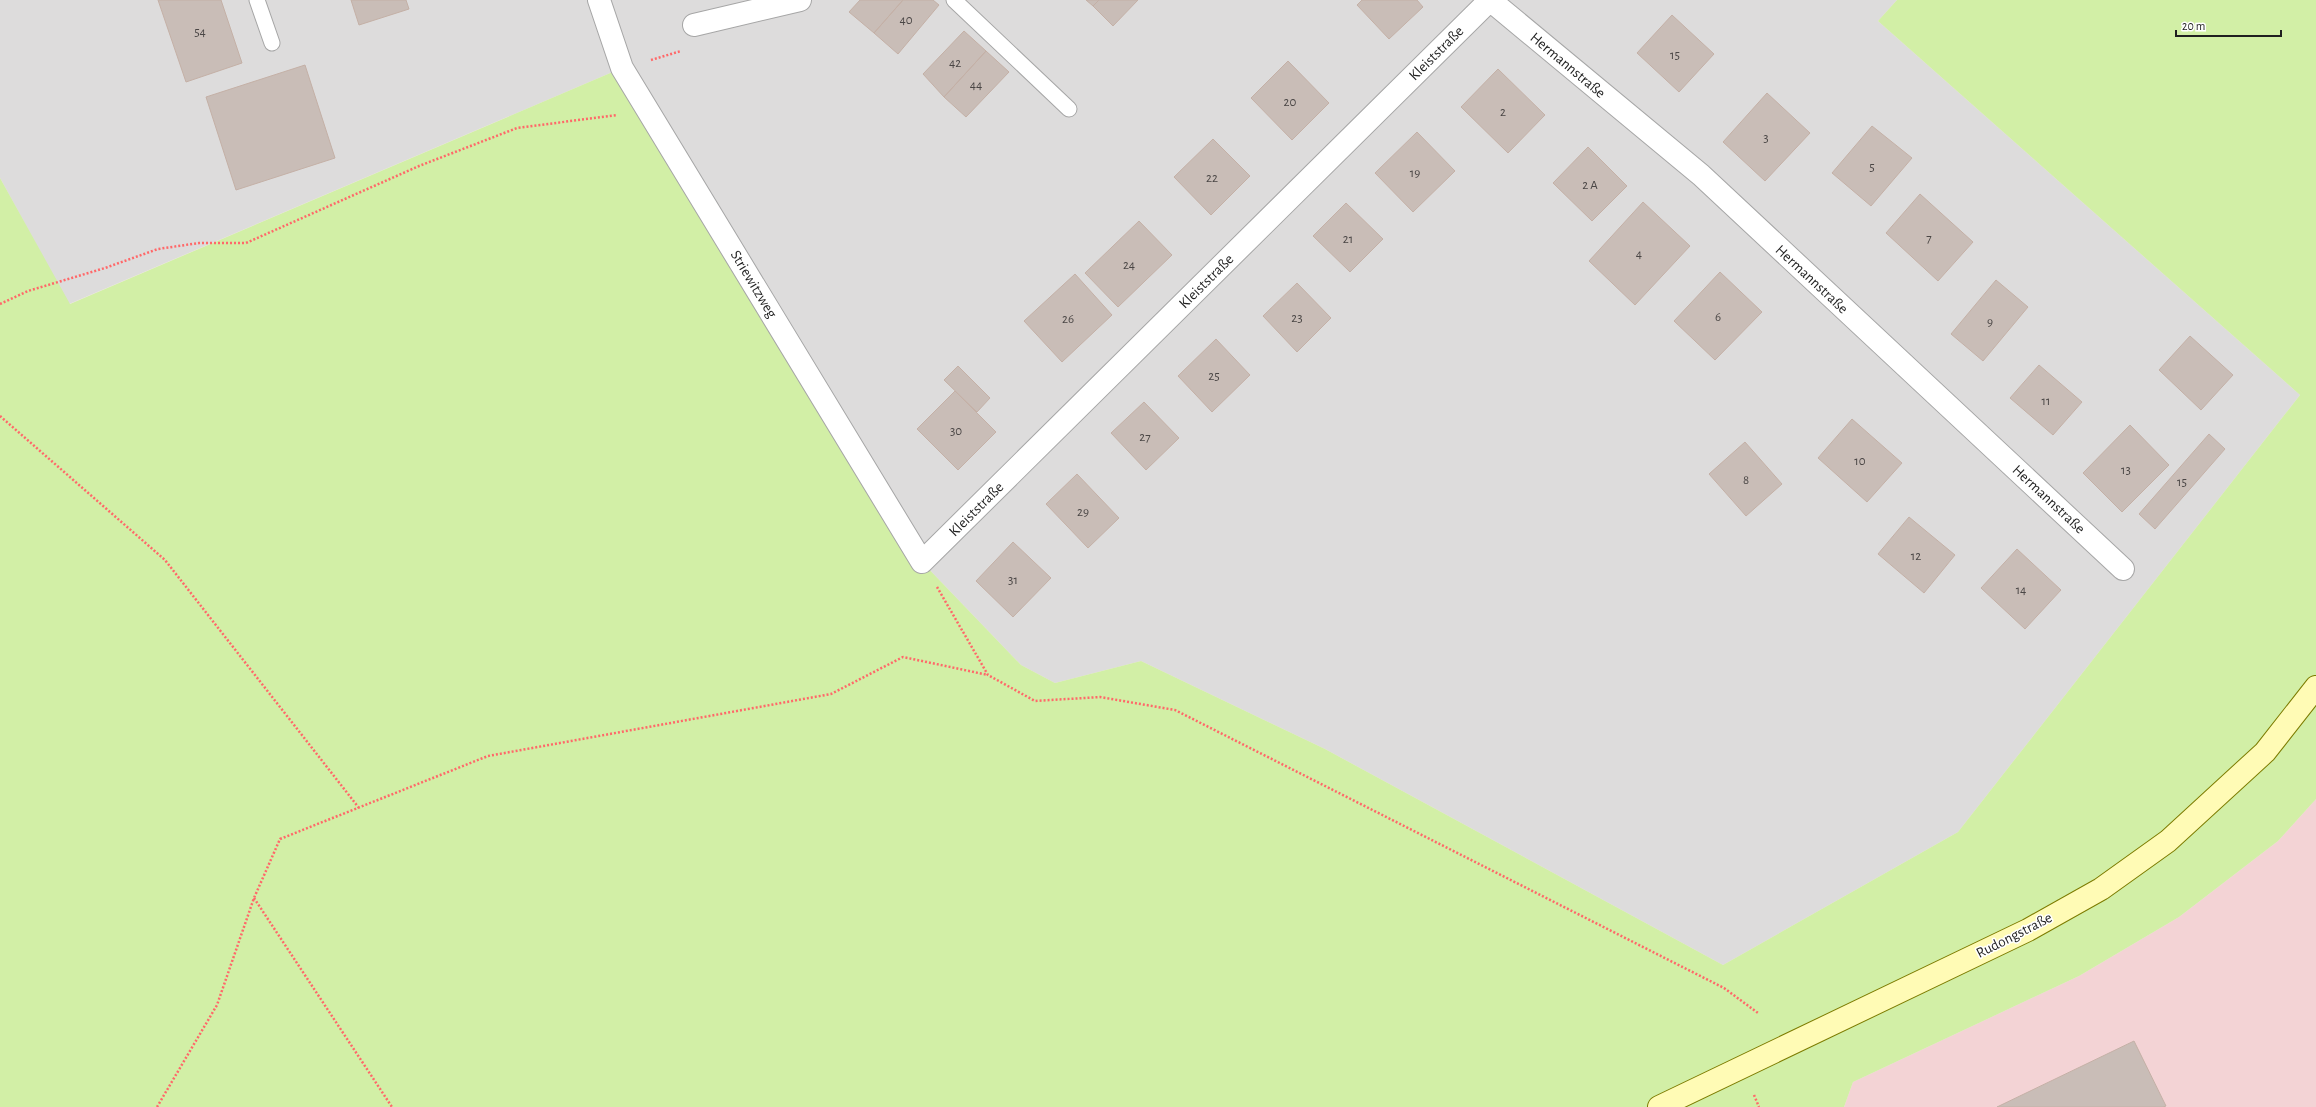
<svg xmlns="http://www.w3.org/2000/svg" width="2316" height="1107" font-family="'Alegreya Sans',sans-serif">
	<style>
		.residential { fill: #dddcdc }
		.commercial { fill: #f3d3d5 }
		.grass { fill: #d2efa6 }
		.building { fill: #c9bdb7; stroke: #c4b0a6 }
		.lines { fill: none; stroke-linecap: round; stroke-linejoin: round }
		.service-casing { stroke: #a6a6a6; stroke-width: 17 }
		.minor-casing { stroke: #a6a6a6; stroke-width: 24 }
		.secondary-casing { stroke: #7d7c00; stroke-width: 24 }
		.path { stroke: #ff6869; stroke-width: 2.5; stroke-dasharray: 2 2; stroke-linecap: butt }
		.service { stroke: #fff; stroke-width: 15 }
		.minor { stroke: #fff; stroke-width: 22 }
		.secondary { stroke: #fffbb5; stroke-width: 22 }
		.labels { text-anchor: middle; stroke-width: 3; stroke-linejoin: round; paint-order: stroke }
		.number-label { font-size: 13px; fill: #4a4645 }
		.street-label { font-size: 15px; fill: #1f1f1f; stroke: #fff }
	</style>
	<rect width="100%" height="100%" fill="#f1ebe5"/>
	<path class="residential" d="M0 0H1897L1878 21 2300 395 1958 832 1723 965 1325 749 1141 661 1055 683 1021 665 922 562 622 68 69 304 0 178Z"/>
	<path class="commercial" d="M2316 799V1107H1844L1853 1082 2079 976 2179 917 2278 841Z"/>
	<path class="grass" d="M1897 0H2316V799L2278 841 2179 917 2079 976 1853 1082 1844 1107H0V178L70 304 622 68 922 562 1021 665 1055 683 1141 661 1325 749 1723 965 1958 832 2300 395 1878 21Z"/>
	<path class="building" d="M158 0H221L242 63 186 82Z
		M351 0H406L409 9 359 25Z
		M860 0H903L874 33 849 12Z
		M903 0H933L939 5 898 54 874 33Z
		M1086 0H1099L1093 6Z
		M1099 0H1138L1113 26 1093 6Z
		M1362 0H1417L1423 7 1389 39 1357 5Z
		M1672 15 1714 54 1679 92 1637 53Z
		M964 31 986 51 944 97 923 74Z
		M986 51 1009 72 966 117 944 97Z
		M1288 61 1329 103 1292 140 1251 98Z
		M305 65 335 158 236 190 206 97Z
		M1498 69 1545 115 1508 153 1461 107Z
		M1767 93 1810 133 1765 181 1723 142Z
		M1872 126 1912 158 1871 206 1832 173Z
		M1417 132 1455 171 1413 212 1375 173Z
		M1213 139 1250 176 1211 215 1174 177Z
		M1588 147 1627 186 1592 221 1553 183Z
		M1920 194 1973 242 1938 281 1886 233Z
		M1643 202 1690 246 1635 305 1589 261Z
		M1346 203 1383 239 1350 272 1313 236Z
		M1139 221 1172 255 1118 307 1085 273Z
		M1720 272 1762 312 1715 360 1674 321Z
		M1075 274 1112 315 1062 362 1024 321Z
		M1996 280 2028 307 1983 361 1951 334Z
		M1297 283 1331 318 1297 352 1263 316Z
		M2190 336 2233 375 2201 410 2159 370Z
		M1216 339 1250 375 1212 412 1178 376Z
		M2039 365 2082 402 2053 435 2010 398Z
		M958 366 990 398 977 412 944 380Z
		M955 391 996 432 958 470 917 429Z
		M1144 402 1179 438 1146 470 1111 433Z
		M1852 419 1902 463 1867 502 1818 458Z
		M2130 425 2169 465 2122 512 2083 473Z
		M2209 434 2225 449 2155 529 2139 514Z
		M1745 442 1782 484 1746 516 1709 474Z
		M1077 474 1119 518 1088 548 1046 504Z
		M1909 517 1955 555 1924 593 1878 554Z
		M1013 542 1051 578 1013 617 976 581Z
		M2017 549 2061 590 2025 629 1981 588Z
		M2134 1041 2166 1106 2163 1107H1997Z"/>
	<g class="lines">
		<defs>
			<path id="service" d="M257 0 272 43
				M954 0 1069 109"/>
			<path id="minor" d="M599 0 622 68 922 562 1490 0
				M1490 0 1701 175 2123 569
				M694 25 800 0"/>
			<path id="secondary" d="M1659 1107 2028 930 2101 889 2168 841 2265 752 2316 687"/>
		</defs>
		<use href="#service" class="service-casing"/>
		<use href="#minor" class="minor-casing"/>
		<use href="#secondary" class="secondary-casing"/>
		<path class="path" d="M651 60 681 51
			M0 304 28 291 105 268 158 249 199 243H246L419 166 517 128 617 115
			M0 416 165 560 359 808
			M937 587 988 675 1035 701 1100 697 1175 710 1724 988 1758 1013
			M254 898 392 1107
			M1754 1095 1759 1107
			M157 1107 217 1005 254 898 280 839 488 756 831 694 903 657 988 675"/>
		<use href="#service" class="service"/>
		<use href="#minor" class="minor"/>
		<use href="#secondary" class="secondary"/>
	</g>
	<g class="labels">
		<g class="number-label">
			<text x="906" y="24">40</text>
			<text x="200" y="36">54</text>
			<text x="1675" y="59">15</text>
			<text x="955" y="67">42</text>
			<text x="976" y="89">44</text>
			<text x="1290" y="106">20</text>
			<text x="1503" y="116">2</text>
			<text x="1766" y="142">3</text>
			<text x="1872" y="171">5</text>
			<text x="1415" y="177">19</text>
			<text x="1212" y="182">22</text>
			<text x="1590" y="189">2 A</text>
			<text x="1929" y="242">7</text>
			<text x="1348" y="243">21</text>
			<text x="1639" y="258">4</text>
			<text x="1129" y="269">24</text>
			<text x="1718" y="321">6</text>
			<text x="1297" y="322">23</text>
			<text x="1068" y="323">26</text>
			<text x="1990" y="326">9</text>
			<text x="1214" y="380">25</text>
			<text x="2046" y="405">11</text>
			<text x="956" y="435">30</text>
			<text x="1145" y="441">27</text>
			<text x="1860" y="465">10</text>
			<text x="2126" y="474">13</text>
			<text x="1746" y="484">8</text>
			<text x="2182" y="486">15</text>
			<text x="1083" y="516">29</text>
			<text x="1916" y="560">12</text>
			<text x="1013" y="584">31</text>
			<text x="2021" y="594">14</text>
		</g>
		<g class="street-label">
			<text transform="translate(1436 53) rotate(-45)" y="5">Kleiststraße</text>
			<text transform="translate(1568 65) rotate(40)" y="5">Hermannstraße</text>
			<text transform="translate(1812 279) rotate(43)" y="5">Hermannstraße</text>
			<text transform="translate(1206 281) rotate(-45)" y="5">Kleiststraße</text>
			<text transform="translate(754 284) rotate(59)" y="5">Striewitzweg</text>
			<text transform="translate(2049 499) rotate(43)" y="5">Hermannstraße</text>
			<text transform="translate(976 509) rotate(-45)" y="5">Kleiststraße</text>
			<text transform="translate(2014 935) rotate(-27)" y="5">Rudongstraße</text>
		</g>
	</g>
	<path d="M2176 30v6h105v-6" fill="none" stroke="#1f1f1f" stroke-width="2"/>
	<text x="2182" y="30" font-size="12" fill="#1f1f1f" stroke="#ffffff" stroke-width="3" paint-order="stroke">20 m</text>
</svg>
